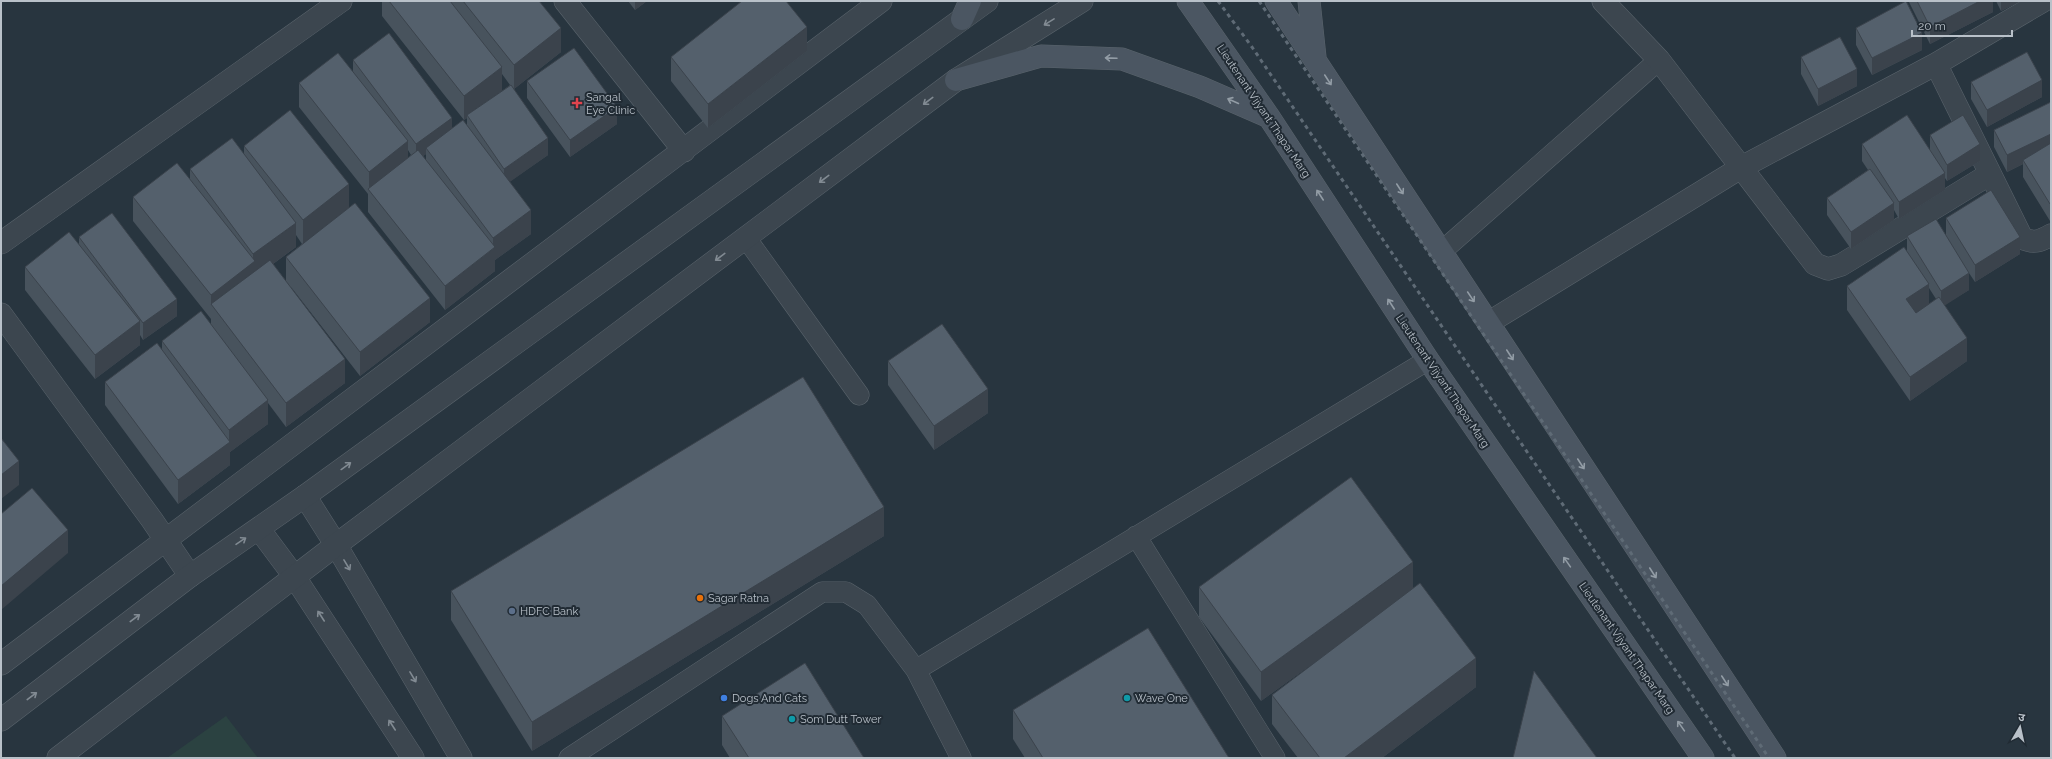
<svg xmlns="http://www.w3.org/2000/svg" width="2052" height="759" font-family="Raleway,'Noto Sans Devanagari',sans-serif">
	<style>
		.green { fill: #2b4241 }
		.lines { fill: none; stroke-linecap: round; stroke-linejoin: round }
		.service-casing { stroke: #5a646c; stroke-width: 21 }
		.minor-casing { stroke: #5a646c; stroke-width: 23 }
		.tertiary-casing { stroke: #5a646c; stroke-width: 23 }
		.secondary-casing { stroke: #5a646c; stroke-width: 23 }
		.service { stroke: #3c464f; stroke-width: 20 }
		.minor { stroke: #3c464f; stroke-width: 22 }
		.tertiary { stroke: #3c464f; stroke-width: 22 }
		.secondary { stroke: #4b5662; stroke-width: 22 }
		.rail { stroke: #5f6b76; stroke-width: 3; stroke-dasharray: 4 4; stroke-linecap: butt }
		.wall { fill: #48535d; fill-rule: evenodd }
		.shaded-wall { fill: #3b434c }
		.building { fill: #54606c; stroke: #3b434c }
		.oneway { stroke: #818a92 }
		.oneway2 { stroke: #929ca5 }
		.health-dot { fill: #e0444e; stroke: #212b34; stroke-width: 1.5 }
		.food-dot { fill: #e8710a; stroke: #212b34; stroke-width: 1.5 }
		.service-dot { fill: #5c6f8a; stroke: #212b34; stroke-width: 1.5 }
		.shop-dot { fill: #3f7fe0; stroke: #212b34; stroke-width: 1.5 }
		.culture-dot { fill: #0f9aa8; stroke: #212b34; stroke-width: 1.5 }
		.labels { text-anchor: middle; stroke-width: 4; stroke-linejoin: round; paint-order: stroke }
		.poi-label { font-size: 11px; fill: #b9c1c9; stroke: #212b34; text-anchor: start }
		.street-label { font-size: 11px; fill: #b9c1c9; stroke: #212b34 }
	</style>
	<rect width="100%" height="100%" fill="#28353f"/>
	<path class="green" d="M226 716 258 758H167Z"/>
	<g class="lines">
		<defs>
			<path id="service" d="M746 238 859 395
				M1441 252 1659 60
				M1136 536 1275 758
				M569 758 822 592H846L867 605 916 670
				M961 758 916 670 1428 360"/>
			<path id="minor" d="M565 1 684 151
				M1603 1 1659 60 1815 264 1828 269 1841 265 1990 174
				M1936 64 2022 238C2034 244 2040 241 2051 235
				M1 243 341 1
				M1 314 152 520 190 576
				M1488 323 1742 167 1936 64 2043 1
				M305 496 336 545 461 758
				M259 529 294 576 413 758
				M1 664 881 1"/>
			<path id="tertiary" d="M1 720 190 576 305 496 987 1
				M58 758 336 545 956 80 1082 1"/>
			<path id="secondary" d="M1188 1 1269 117 1428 360 1703 758
				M1276 1 1775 758
				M1309 1 1315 57
				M962 19 970 1
				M956 80 1041 56 1122 59 1200 87 1269 117"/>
		</defs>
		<use href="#service" class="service-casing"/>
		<use href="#minor" class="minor-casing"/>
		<use href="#tertiary" class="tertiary-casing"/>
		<use href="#secondary" class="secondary-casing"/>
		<use href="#service" class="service"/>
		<use href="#minor" class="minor"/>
		<use href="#tertiary" class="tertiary"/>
		<use href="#secondary" class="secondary"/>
		<path class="rail" d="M1218 1 1252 47 1735 758
			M1259 1 1769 758"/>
	</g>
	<path class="wall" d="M382 1H539L561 52 514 89 548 155 509 182 531 234 495 260V271L445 310 368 212V194L299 107V83L353 71V60L452 128 467 125V118L464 120 382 16ZM502 74 510 85 502 91ZM408 150 411 155 408 158ZM426 154V160L423 156Z
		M628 1H647L635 10Z
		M1909 1H1993V12L1930 44 1909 2Z
		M1996 1H2021L2001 11Z
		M1856 28 1922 50 1872 75 1856 45Z
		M807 51 708 128 671 81V57Z
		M1801 57 1857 86 1818 106 1801 74Z
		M527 81 617 124 570 157 527 98Z
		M1971 82 2042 97 1987 127 1971 99Z
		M2051 102V221H2050L2023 177V164L2007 172 1994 147V130Z
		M1930 135 1980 161 1947 181 1945 178V190L1899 219 1894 210V220L1851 249 1827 215V198L1868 170 1862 161V144L1930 149Z
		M244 146 349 208 430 322 360 376 291 287 345 383 286 427 268 403V424L230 452V465L178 504 105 405V382L162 350V341L211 325V319L133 221V197L190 179V169L244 154ZM296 235 302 244 286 257V281L273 264 296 247Z
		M1946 218 2020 254 1975 282 1969 273V290L1944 305 1967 361 1910 401 1847 310V286L1907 252V236L1946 234ZM1929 288 1936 299 1929 304Z
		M79 237 177 316 143 340 140 335V345L95 379 25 290V267L79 244Z
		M888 361 988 413 934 450 888 385Z
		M884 536 532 751 451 620V591Z
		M1199 587 1413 589 1476 687 1382 758H1298L1272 724V695L1337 646 1261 701 1199 617Z
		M1013 710 1229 758H1025L1013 739Z
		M722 716 864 758H730L722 745Z"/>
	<path class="shaded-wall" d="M635 1H647L635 10Z
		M1980 1H1993V12L1930 44V27Z
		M2001 1H2021L2001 11Z
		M807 27V51L708 128V104Z
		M561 28V52L514 89V65Z
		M1922 33V50L1872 75V58Z
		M502 67V91L467 115V118L464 120V96Z
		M1857 69V86L1818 106V89Z
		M2042 80V97L1987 127V110Z
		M617 107V124L570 157V140Z
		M452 118V134L426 148V154L416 161V144Z
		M2051 134V151L2023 160V164L2007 172V155Z
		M548 138V155L504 186V169Z
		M408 141V165L369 190V172Z
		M1980 144V161L1947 181V165Z
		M1945 173V190L1899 219V202Z
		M349 184V208L303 244V220Z
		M1894 203V220L1851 249V232Z
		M2050 204H2051V221H2050Z
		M531 210V234L495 260V271L445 310V286L493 249V238Z
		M296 223V247L255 277 211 305V295L253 262V254Z
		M2020 237V254L1975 282V265Z
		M1969 273V290L1941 308V291Z
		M1929 284V307L1906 323V299Z
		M430 298V322L360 376V352Z
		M177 299V316L143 340V323Z
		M140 321V345L95 379V355Z
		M1967 338V361L1910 401V377Z
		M345 359V383L286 427V403Z
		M988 389V413L934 450V426Z
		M268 400V424L230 452V465L178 504V480L229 442V430Z
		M19 461V485L1 499V475Z
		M884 507V536L532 751V722Z
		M68 530V553L1 610V586Z
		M1413 562V591L1261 701V672Z
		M1476 658V687L1382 758H1344Z"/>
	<path class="building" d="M389 1H450L502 67 464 96Z
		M463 1H539L561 28 514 65Z
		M742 1H786L807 27 708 104 671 57Z
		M1906 1 1922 33 1872 58 1856 28Z
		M1917 1H1980L1930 27Z
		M389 33 452 118 416 144 353 60Z
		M1840 37 1857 69 1818 89 1801 57Z
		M574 48 617 107 570 140 527 81Z
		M2027 52 2042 80 1987 110 1971 82Z
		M338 53 408 141 369 172 299 83Z
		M511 85 548 138 504 169 467 115Z
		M2051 102V134L2007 155 1994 130Z
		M290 110 349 184 303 220 244 146Z
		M1907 115 1945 173 1899 202 1862 144Z
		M1963 115 1980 144 1947 165 1930 135Z
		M463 120 531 210 493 238 426 148Z
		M232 138 296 223 253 254 190 169Z
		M2051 143V204H2050L2023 160Z
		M418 150 495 247 445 286 368 189Z
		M177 163 255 261 211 295 133 197Z
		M1870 169 1894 203 1851 232 1827 198Z
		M1991 190 2020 237 1975 265 1946 218Z
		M355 203 430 298 360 352 286 257Z
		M112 213 177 299 143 323 79 237Z
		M1936 219 1969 273 1941 291 1907 236Z
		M69 232 140 321 95 355 25 267Z
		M1904 247 1929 284 1906 299 1916 313 1939 297 1967 338 1910 377 1847 286Z
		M270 260 345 359 286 403 211 304Z
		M201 311 268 400 229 430 162 341Z
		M942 324 988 389 934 426 888 361Z
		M157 343 230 442 178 480 105 382Z
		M803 377 884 507 532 722 451 591Z
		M1 438 19 461 1 475Z
		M1351 477 1413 562 1261 672 1199 587Z
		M32 488 68 530 1 586V514Z
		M1420 583 1476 658 1344 758H1320L1272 695Z
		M1148 628 1229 758H1043L1013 710Z
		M805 663 864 758H749L722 716Z
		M1534 671 1597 758H1513Z"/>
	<defs><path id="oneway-shaft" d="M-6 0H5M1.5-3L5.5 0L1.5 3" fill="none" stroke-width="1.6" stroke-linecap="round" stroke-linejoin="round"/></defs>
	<g class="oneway">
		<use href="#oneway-shaft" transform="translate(1049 22) rotate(148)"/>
		<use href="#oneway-shaft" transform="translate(928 101) rotate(143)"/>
		<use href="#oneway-shaft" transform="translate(824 179) rotate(143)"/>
		<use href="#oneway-shaft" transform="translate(720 257) rotate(143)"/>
		<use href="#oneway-shaft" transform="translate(346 466) rotate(-36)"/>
		<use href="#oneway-shaft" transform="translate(241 541) rotate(-34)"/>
		<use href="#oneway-shaft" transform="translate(347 565) rotate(59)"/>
		<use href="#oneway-shaft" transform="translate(321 616) rotate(-123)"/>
		<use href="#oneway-shaft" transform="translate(135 618) rotate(-37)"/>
		<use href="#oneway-shaft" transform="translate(413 677) rotate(59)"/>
		<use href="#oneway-shaft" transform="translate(32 696) rotate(-37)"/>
		<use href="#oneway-shaft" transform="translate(392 725) rotate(-123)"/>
	</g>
	<g class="oneway2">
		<use href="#oneway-shaft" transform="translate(1111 58) rotate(-178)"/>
		<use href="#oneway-shaft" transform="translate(1328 80) rotate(57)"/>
		<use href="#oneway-shaft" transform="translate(1233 101) rotate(-156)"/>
		<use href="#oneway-shaft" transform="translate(1400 189) rotate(57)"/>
		<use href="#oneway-shaft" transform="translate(1320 195) rotate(-123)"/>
		<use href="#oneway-shaft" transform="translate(1471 297) rotate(56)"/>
		<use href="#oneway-shaft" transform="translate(1391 304) rotate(-123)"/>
		<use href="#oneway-shaft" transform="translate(1510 355) rotate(57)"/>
		<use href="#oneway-shaft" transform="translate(1581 464) rotate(57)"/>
		<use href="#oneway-shaft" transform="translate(1567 562) rotate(-125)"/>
		<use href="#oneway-shaft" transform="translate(1653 573) rotate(57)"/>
		<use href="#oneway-shaft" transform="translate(1725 681) rotate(57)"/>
		<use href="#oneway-shaft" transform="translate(1681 726) rotate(-125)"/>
	</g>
	<path class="health-dot" d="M575 97h4v4h4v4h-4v4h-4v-4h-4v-4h4z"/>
	<circle class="food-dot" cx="700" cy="598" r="4"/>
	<circle class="service-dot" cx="512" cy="611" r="4"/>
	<circle class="shop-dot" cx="724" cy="698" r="4"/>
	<g class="culture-dot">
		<circle cx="1127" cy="698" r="4"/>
		<circle cx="792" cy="719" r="4"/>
	</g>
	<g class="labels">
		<g class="poi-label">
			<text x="586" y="101">Sangal<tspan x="586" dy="13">Eye Clinic</tspan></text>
			<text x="708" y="602">Sagar Ratna</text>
			<text x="520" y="615">HDFC Bank</text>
			<text x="732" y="702">Dogs And Cats</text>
			<text x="1135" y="702">Wave One</text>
			<text x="800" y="723">Som Dutt Tower</text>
		</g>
		<g class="street-label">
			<text transform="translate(1264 111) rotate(56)" y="4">Lieutenant Vijyant Thapar Marg</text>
			<text transform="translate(1443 381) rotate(56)" y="4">Lieutenant Vijyant Thapar Marg</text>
			<text transform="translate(1627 648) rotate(55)" y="4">Lieutenant Vijyant Thapar Marg</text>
		</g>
	</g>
	<rect width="2052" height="759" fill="none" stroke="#b9c1c9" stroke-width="4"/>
	<g transform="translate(2020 727) rotate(9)" stroke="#212b34" stroke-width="3" paint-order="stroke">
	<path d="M0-3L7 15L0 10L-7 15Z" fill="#b9c1c9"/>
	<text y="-6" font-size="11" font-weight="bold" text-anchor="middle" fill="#b9c1c9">उ</text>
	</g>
	<path d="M1912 30v6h100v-6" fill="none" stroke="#b9c1c9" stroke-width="2"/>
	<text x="1918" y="30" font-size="12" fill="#b9c1c9" stroke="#212b34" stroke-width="3" paint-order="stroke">20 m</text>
</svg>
